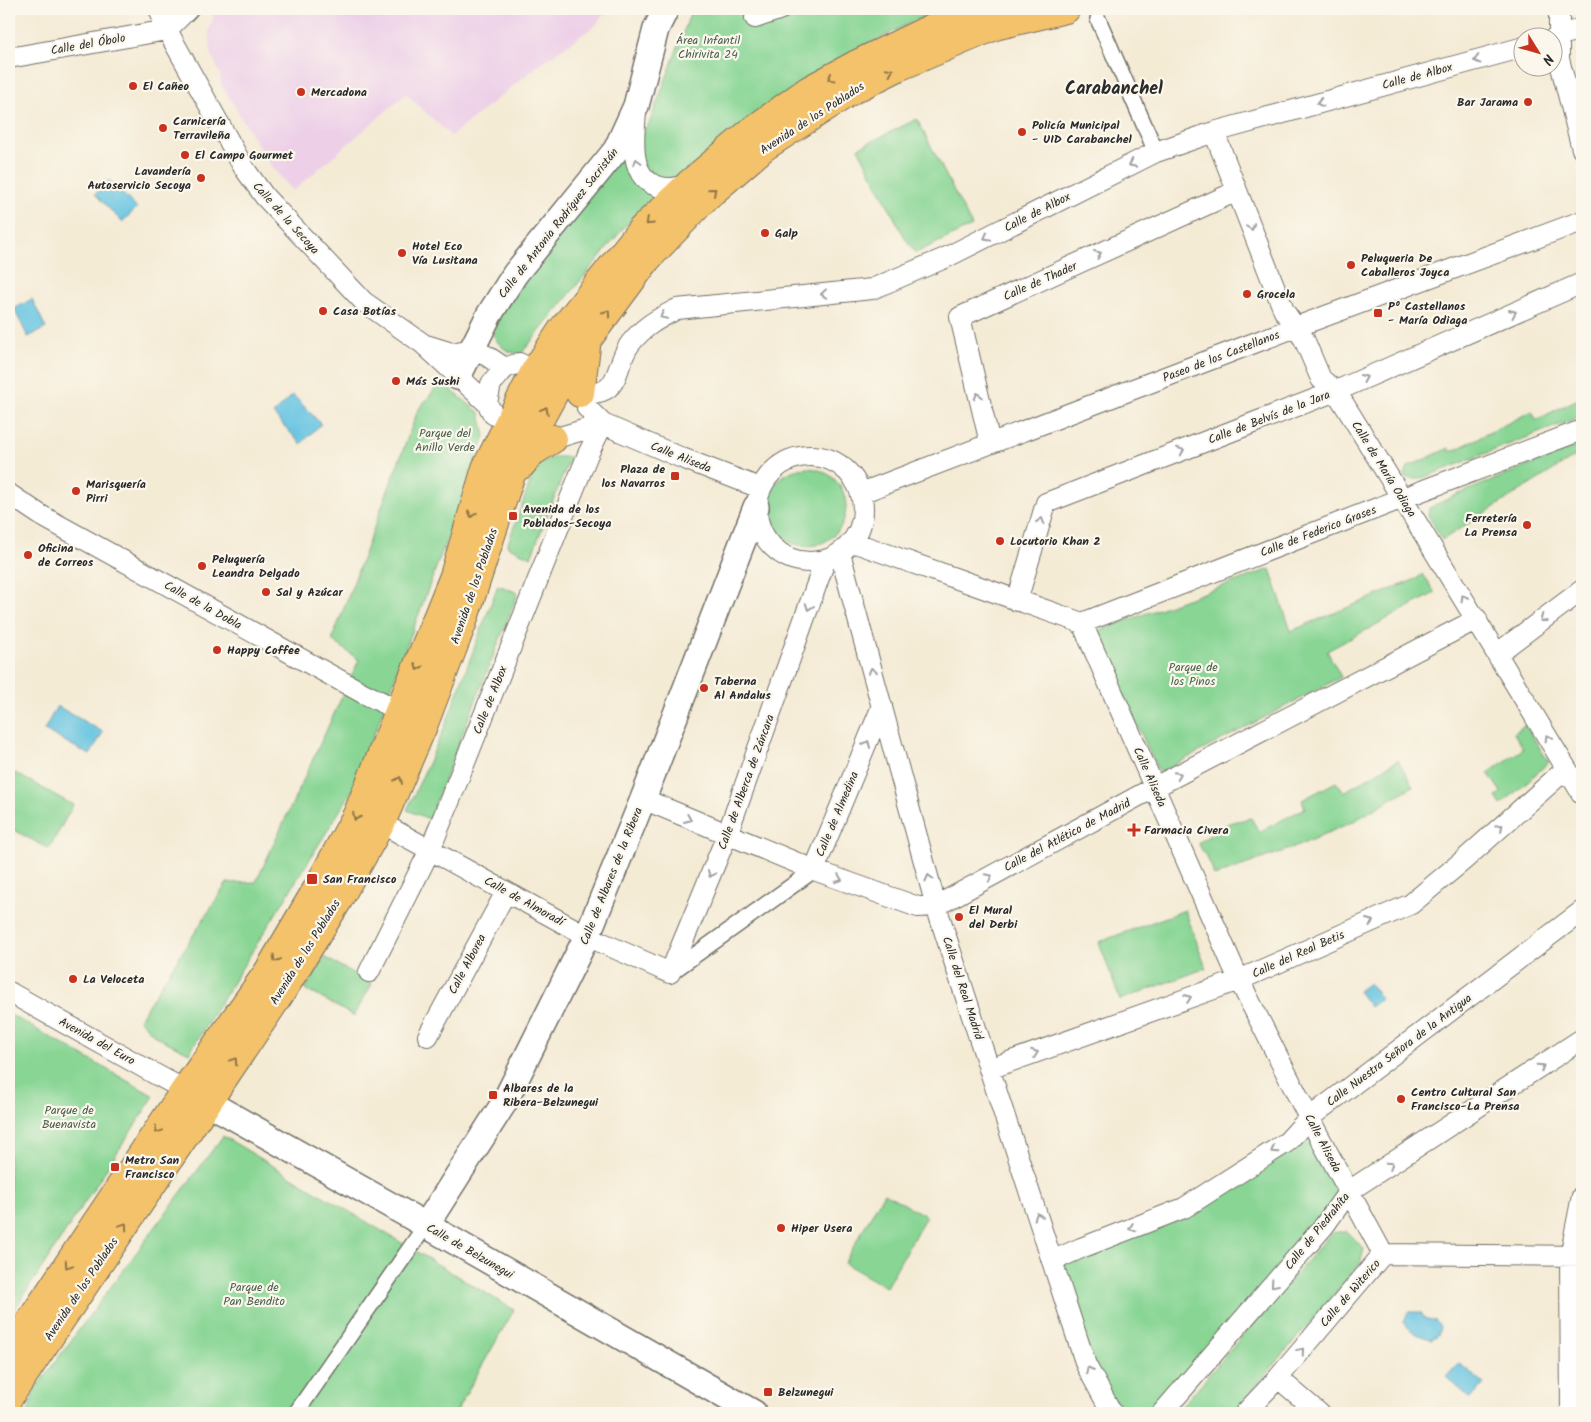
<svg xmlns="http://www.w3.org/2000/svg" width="1591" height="1422" font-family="Kalam,sans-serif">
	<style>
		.built { fill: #edd0e8 }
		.green { fill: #88d594; stroke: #5a8060 }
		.water { fill: #63c3e1; stroke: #477786 }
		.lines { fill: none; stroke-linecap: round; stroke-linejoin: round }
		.pedestrian-casing { stroke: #716e66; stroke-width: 18 }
		.minor-casing { stroke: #716e66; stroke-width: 22 }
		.tertiary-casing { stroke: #716e66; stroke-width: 28 }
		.primary-casing { stroke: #716e66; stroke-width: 30 }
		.pedestrian { stroke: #fff; stroke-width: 15 }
		.minor { stroke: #fff; stroke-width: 20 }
		.tertiary { stroke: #fff; stroke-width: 25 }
		.primary { stroke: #f3c26a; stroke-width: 28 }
		.oneway { stroke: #a0a0a0 }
		.oneway2 { stroke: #8f764a }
		.poi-dot { fill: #c8321e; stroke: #fbf7ec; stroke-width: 2 }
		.labels { text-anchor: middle; stroke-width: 4.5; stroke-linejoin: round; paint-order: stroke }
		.park-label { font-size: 12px; fill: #475e4a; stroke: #fbf7ec }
		.street-label { font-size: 12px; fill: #2b2b2b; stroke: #fbf7ec }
		.poi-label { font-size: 12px; font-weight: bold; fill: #2b2b2b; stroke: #fbf7ec; text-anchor: start }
		.district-label { font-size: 18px; font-weight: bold; fill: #2b2b2b; stroke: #fbf7ec }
	</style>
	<rect width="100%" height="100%" fill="#fbf7ec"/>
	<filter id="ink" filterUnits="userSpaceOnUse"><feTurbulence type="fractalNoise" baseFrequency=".02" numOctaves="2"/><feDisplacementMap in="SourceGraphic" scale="10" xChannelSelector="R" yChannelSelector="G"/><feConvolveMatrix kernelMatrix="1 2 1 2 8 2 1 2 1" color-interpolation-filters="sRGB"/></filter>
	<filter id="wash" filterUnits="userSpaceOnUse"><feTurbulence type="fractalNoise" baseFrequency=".0096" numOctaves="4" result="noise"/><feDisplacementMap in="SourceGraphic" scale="20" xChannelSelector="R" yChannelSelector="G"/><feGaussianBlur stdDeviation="1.12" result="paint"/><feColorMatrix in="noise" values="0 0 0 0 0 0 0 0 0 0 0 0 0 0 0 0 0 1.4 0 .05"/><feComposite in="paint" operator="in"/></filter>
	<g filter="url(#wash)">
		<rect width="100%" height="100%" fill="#f4ebd5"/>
		<path class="built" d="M216 9H612L601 17 596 25 540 64 451 136 406 94 293 191 271 166 221 84 220 74 211 53 209 29Z"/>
		<path class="green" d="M692 9H743L757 25 801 9H958L916 20 825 67 745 129 625 226 521 354C507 353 500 347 493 335L496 319 602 177 649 124Z
			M917 119 972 226 916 253 905 238 858 148Z
			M441 382 480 413 485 436 354 788 189 1053 155 1036 139 1019 227 883 256 882 359 660 332 640 418 410Z
			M1582 397V416L1420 479H1412L1404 477 1408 467 1449 448 1451 452 1532 411 1536 420Z
			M1582 444V452L1442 540 1428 515 1429 508 1454 496Z
			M556 457H570L531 557 507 546 535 469 544 461Z
			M768 507a39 39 0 1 1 78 0a39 39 0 1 1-78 0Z
			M1270 569 1291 631 1416 579 1423 574 1435 593 1327 651 1341 677 1159 773 1095 632Z
			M498 585 518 593 429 819 407 810 443 731Z
			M1525 725 1549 762 1501 805 1496 797 1501 792 1488 773 1523 749 1514 733Z
			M1398 760 1413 786 1354 821 1298 846 1214 876 1211 865 1198 843 1229 823 1251 818 1259 832 1305 808 1302 800 1336 782 1344 792Z
			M9 773H15L73 805 49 849 12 829 9 834Z
			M1185 910 1206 968 1120 1000 1099 942Z
			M324 957 372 984 354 1016 305 989Z
			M9 1014 154 1096 9 1318Z
			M1310 1120 1349 1191 1161 1413H1112L1052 1261 1186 1211Z
			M223 1136 514 1310 455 1413H28L35 1389Z
			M884 1193 926 1216 886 1287 844 1263Z
			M1347 1231 1364 1249 1360 1264 1233 1413H1176L1331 1233Z"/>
		<path class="water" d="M109 180 137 208 122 222 95 194Z
			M32 299 46 328 28 337 14 309Z
			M293 395 321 424 301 444 273 414Z
			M57 706 103 732 90 755 44 730Z
			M1369 983 1381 999 1370 1007 1358 991Z
			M1409 1312H1421L1424 1318 1436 1321 1440 1327 1438 1335 1432 1339C1420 1337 1410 1332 1404 1322L1407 1314Z
			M1459 1363 1484 1384 1471 1399 1446 1377Z"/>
	</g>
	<g filter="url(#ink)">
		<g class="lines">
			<defs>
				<path id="pedestrian" d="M1098 19 1156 152
					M670 973 814 870
					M296 1413 426 1225"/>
				<path id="minor" d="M159 9 167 30 244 168 265 197 364 302 422 343 487 403 493 414 530 437 553 439 603 424
					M1559 9V59L1582 149
					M755 18 781 9
					M167 30 188 9
					M1554 38 1582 28
					M9 58 167 30
					M636 113C633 143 628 187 670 188 676 188 683 185 689 184
					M1214 132 1284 311 1304 339 1321 379 1336 391 1392 482 1582 794
					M426 345 452 353 472 349 487 356 505 368
					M487 403 491 384 505 368 519 363 580 393C623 398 613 367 630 344 644 326 658 319 677 309L872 289 945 258 1156 152 1214 132 1524 47
					M587 408 603 424 682 458 760 488
					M990 443 960 317 1237 191
					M757 509a53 53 0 1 1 106 0a53 53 0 1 1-106 0Z
					M861 493 1296 327 1582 221
					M9 494 42 516 363 693 400 711
					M853 542 1082 623 1239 980 1309 1118 1383 1254
					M840 553 936 906 1086 1365 1112 1413
					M1017 601 1046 503 1336 391 1582 283
					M1082 623 1403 498 1582 430
					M1498 653 1582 590
					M643 799 814 870 918 907 936 906 1155 787 1477 619
					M381 823 587 936 670 973 727 835 825 561
					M814 870 882 706
					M369 972 430 850 588 454 603 424
					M9 992 155 1074 185 1090
					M428 1036 506 892
					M989 1069 1239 980 1411 904 1465 859 1566 769
					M1052 1261 1081 1248 1184 1208 1287 1142 1309 1118 1582 911
					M1278 1378 1319 1413
					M1162 1413 1324 1226 1349 1191 1582 1039
					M1245 1413 1278 1378 1383 1254 1582 1256
					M1571 1413 1570 1257 1582 1196"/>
				<path id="tertiary" d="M458 377 489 315 515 274 616 150 636 106 656 29 666 9
					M189 1092 447 1237 754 1413
					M426 1225 504 1103 587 936 643 799 756 507"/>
				<path id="primary" d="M580 393 586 347
					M521 465 532 452 553 439
					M9 1353 185 1090 268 972 317 889 357 815 454 576 486 468 535 371 562 330 642 229 689 184 753 130 809 90 857 64 942 23 987 9
					M9 1397 282 991 337 902 381 823 423 726 462 624 510 477 530 437 560 382 587 340 647 259 705 198 764 147 852 90 898 67 995 26 1066 9"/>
			</defs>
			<use href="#pedestrian" class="pedestrian-casing"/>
			<use href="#minor" class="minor-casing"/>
			<use href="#tertiary" class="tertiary-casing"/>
			<use href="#primary" class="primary-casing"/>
			<use href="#pedestrian" class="pedestrian"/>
			<use href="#minor" class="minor"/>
			<use href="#tertiary" class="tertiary"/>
			<use href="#primary" class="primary"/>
		</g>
		<defs><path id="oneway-chevron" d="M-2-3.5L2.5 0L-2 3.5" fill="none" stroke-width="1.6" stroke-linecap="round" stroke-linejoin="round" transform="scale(1.25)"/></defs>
		<g class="oneway">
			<use href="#oneway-chevron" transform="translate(1477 60) rotate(165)"/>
			<use href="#oneway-chevron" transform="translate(1320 103) rotate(165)"/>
			<use href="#oneway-chevron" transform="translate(637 162) rotate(-105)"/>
			<use href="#oneway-chevron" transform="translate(1132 164) rotate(153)"/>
			<use href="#oneway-chevron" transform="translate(1251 227) rotate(69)"/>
			<use href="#oneway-chevron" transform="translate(987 237) rotate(153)"/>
			<use href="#oneway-chevron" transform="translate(1098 254) rotate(-24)"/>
			<use href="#oneway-chevron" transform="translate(824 294) rotate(174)"/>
			<use href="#oneway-chevron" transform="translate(1513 313) rotate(-24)"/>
			<use href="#oneway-chevron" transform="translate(663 316) rotate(154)"/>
			<use href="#oneway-chevron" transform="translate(1364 378) rotate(-24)"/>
			<use href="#oneway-chevron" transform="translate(978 396) rotate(-103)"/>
			<use href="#oneway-chevron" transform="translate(1181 451) rotate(-21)"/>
			<use href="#oneway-chevron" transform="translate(1041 521) rotate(-73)"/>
			<use href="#oneway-chevron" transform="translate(1464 598) rotate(-121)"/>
			<use href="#oneway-chevron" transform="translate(809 607) rotate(110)"/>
			<use href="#oneway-chevron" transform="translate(1543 619) rotate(143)"/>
			<use href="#oneway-chevron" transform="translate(872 671) rotate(-105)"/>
			<use href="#oneway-chevron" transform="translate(1548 738) rotate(-121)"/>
			<use href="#oneway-chevron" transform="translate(867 744) rotate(-67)"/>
			<use href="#oneway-chevron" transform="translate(1178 775) rotate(-27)"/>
			<use href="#oneway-chevron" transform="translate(688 819) rotate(23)"/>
			<use href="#oneway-chevron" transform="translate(1500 827) rotate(-42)"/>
			<use href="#oneway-chevron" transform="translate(711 874) rotate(113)"/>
			<use href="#oneway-chevron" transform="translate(989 877) rotate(-28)"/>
			<use href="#oneway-chevron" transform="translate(929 878) rotate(-104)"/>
			<use href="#oneway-chevron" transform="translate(839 879) rotate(20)"/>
			<use href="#oneway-chevron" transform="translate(1370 922) rotate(-24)"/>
			<use href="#oneway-chevron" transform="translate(1188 998) rotate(-20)"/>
			<use href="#oneway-chevron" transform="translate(1035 1053) rotate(-20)"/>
			<use href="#oneway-chevron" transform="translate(1541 1067) rotate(-33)"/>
			<use href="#oneway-chevron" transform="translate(1274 1150) rotate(147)"/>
			<use href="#oneway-chevron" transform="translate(1390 1165) rotate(-33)"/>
			<use href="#oneway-chevron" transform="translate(1038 1216) rotate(-108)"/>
			<use href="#oneway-chevron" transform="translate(1132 1228) rotate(159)"/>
			<use href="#oneway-chevron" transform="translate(1274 1284) rotate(131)"/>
			<use href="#oneway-chevron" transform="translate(1301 1351) rotate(-50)"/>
			<use href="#oneway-chevron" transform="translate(1089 1370) rotate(-117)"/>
		</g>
		<g class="oneway2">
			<use href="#oneway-chevron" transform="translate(890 71) rotate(-26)"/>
			<use href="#oneway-chevron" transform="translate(831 78) rotate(151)"/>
			<use href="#oneway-chevron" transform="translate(713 191) rotate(-41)"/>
			<use href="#oneway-chevron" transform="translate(649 222) rotate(137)"/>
			<use href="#oneway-chevron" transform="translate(607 313) rotate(-54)"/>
			<use href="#oneway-chevron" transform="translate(545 410) rotate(-61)"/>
			<use href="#oneway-chevron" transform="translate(472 514) rotate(106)"/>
			<use href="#oneway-chevron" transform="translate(418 667) rotate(112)"/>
			<use href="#oneway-chevron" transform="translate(399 780) rotate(-67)"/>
			<use href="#oneway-chevron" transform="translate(356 817) rotate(116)"/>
			<use href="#oneway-chevron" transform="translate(276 959) rotate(121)"/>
			<use href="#oneway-chevron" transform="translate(234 1061) rotate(-56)"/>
			<use href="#oneway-chevron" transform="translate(158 1130) rotate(124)"/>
			<use href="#oneway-chevron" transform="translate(124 1226) rotate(-56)"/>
			<use href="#oneway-chevron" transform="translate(68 1265) rotate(124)"/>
		</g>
	</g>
	<g class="poi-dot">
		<circle cx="133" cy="86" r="5"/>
		<circle cx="301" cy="92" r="5"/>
		<circle cx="1528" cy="102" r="5"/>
		<circle cx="163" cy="128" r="5"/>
		<circle cx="1022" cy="132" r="5"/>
		<circle cx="185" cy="155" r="5"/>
		<circle cx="201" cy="178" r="5"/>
		<circle cx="765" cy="233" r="5"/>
		<circle cx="402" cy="253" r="5"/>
		<circle cx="1351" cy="265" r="5"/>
		<circle cx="1247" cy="294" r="5"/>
		<circle cx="323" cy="311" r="5"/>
		<rect x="1373" y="308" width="10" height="10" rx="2.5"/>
		<circle cx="396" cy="381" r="5"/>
		<rect x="670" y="471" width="10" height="10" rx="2.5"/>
		<circle cx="76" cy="491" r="5"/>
		<rect x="508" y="511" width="10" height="10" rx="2.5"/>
		<circle cx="1527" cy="525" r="5"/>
		<circle cx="1000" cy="541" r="5"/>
		<circle cx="28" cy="555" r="5"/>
		<circle cx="202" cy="566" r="5"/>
		<circle cx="266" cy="592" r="5"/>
		<circle cx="217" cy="650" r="5"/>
		<circle cx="704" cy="688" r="5"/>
		<path d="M1131.5 822.5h5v5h5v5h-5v5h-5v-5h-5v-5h5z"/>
		<rect x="306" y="873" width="12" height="12" rx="2.5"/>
		<circle cx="959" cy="917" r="5"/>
		<circle cx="73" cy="979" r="5"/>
		<rect x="488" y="1090" width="10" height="10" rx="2.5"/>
		<circle cx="1401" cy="1099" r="5"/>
		<rect x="110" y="1162" width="10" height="10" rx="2.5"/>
		<circle cx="781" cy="1228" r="5"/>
		<rect x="763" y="1387" width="10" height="10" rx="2.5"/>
	</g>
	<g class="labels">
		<g class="park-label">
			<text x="708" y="44">Área Infantil<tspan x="708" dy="14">Chirivita 24</tspan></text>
			<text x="445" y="437">Parque del<tspan x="445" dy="14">Anillo Verde</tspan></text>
			<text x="1193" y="671">Parque de<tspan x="1193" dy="14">los Pinos</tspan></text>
			<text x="69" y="1114">Parque de<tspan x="69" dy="14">Buenavista</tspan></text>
			<text x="254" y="1291">Parque de<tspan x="254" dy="14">Pan Bendito</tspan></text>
		</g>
		<g class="street-label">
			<text transform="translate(88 44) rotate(-10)" y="4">Calle del Óbolo</text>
			<text transform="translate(1417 76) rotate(-15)" y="4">Calle de Albox</text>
			<text transform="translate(812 118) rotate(-33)" y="4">Avenida de los Poblados</text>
			<text transform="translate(1037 212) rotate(-27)" y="4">Calle de Albox</text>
			<text transform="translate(286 218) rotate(48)" y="4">Calle de la Secoya</text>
			<text transform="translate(558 223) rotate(-52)" y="4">Calle de Antonia Rodríguez Sacristán</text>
			<text transform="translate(1040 281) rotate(-24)" y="4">Calle de Thader</text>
			<text transform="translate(1221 356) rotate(-21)" y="4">Paseo de los Castellanos</text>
			<text transform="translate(1269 417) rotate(-21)" y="4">Calle de Belvís de la Jara</text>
			<text transform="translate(681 457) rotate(22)" y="4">Calle Aliseda</text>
			<text transform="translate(1384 469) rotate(58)" y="4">Calle de María Odiaga</text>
			<text transform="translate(1318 531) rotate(-21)" y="4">Calle de Federico Grases</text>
			<text transform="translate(474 586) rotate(-71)" y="4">Avenida de los Poblados</text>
			<text transform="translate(203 605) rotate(29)" y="4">Calle de la Dobla</text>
			<text transform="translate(490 700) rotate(-68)" y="4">Calle de Albox</text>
			<text transform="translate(1150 777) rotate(66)" y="4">Calle Aliseda</text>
			<text transform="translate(746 782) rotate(-70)" y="4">Calle de Alberca de Záncara</text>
			<text transform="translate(837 814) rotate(-67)" y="4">Calle de Almedina</text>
			<text transform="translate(1067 835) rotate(-28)" y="4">Calle del Atlético de Madrid</text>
			<text transform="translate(611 876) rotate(-68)" y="4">Calle de Albares de la Ribera</text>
			<text transform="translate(524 901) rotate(29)" y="4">Calle de Almoradí</text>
			<text transform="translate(305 952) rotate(-58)" y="4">Avenida de los Poblados</text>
			<text transform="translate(1298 954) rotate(-24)" y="4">Calle del Real Betis</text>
			<text transform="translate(467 964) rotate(-62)" y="4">Calle Alborea</text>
			<text transform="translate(963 988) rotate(72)" y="4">Calle del Real Madrid</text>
			<text transform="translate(97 1041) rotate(29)" y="4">Avenida del Euro</text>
			<text transform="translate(1399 1050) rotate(-37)" y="4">Calle Nuestra Señora de la Antigua</text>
			<text transform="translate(1323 1143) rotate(62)" y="4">Calle Aliseda</text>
			<text transform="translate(1317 1231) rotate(-51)" y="4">Calle de Piedrahíta</text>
			<text transform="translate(470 1251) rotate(30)" y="4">Calle de Belzunegui</text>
			<text transform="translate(81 1289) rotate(-56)" y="4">Avenida de los Poblados</text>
			<text transform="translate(1350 1293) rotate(-49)" y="4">Calle de Witerico</text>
		</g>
		<g class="poi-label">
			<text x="143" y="90">El Cañeo</text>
			<text x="311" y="96">Mercadona</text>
			<text x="1518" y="106" text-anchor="end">Bar Jarama</text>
			<text x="173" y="125">Carnicería<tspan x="173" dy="14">Terravileña</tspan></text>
			<text x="1032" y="129">Policía Municipal<tspan x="1032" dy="14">- UID Carabanchel</tspan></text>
			<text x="195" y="159">El Campo Gourmet</text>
			<text x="191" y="175" text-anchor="end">Lavandería<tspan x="191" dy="14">Autoservicio Secoya</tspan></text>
			<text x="775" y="237">Galp</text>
			<text x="412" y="250">Hotel Eco<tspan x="412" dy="14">Vía Lusitana</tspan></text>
			<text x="1361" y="262">Peluqueria De<tspan x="1361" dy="14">Caballeros Joyca</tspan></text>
			<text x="1257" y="298">Grocela</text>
			<text x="1388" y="310">Pº Castellanos<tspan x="1388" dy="14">- María Odiaga</tspan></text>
			<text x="333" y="315">Casa Botías</text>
			<text x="406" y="385">Más Sushi</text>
			<text x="665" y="473" text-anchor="end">Plaza de<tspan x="665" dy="14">los Navarros</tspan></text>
			<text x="86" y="488">Marisquería<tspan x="86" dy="14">Pirri</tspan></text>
			<text x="523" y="513">Avenida de los<tspan x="523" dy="14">Poblados-Secoya</tspan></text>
			<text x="1517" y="522" text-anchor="end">Ferretería<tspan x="1517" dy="14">La Prensa</tspan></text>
			<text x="1010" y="545">Locutorio Khan 2</text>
			<text x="38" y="552">Oficina<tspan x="38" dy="14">de Correos</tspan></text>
			<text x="212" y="563">Peluquería<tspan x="212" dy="14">Leandra Delgado</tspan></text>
			<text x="276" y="596">Sal y Azúcar</text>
			<text x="227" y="654">Happy Coffee</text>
			<text x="714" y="685">Taberna<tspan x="714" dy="14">Al Andalus</tspan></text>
			<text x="1144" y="834">Farmacia Civera</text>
			<text x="323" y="883">San Francisco</text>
			<text x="969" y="914">El Mural<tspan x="969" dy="14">del Derbi</tspan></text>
			<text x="83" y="983">La Veloceta</text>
			<text x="503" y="1092">Albares de la<tspan x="503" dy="14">Ribera-Belzunegui</tspan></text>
			<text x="1411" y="1096">Centro Cultural San<tspan x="1411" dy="14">Francisco-La Prensa</tspan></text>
			<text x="125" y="1164">Metro San<tspan x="125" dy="14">Francisco</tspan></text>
			<text x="791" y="1232">Hiper Usera</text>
			<text x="778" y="1396">Belzunegui</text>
		</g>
		<g class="district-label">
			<text x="1114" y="94">Carabanchel</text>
		</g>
	</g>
	<rect width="1591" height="1422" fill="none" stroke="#fbf7ec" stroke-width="30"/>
	<g transform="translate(1538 52) rotate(127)"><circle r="24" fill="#fbf7ec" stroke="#a8a59f"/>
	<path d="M0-4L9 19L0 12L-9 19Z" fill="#c8321e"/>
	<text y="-8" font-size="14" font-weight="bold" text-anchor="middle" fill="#2b2b2b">N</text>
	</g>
</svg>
